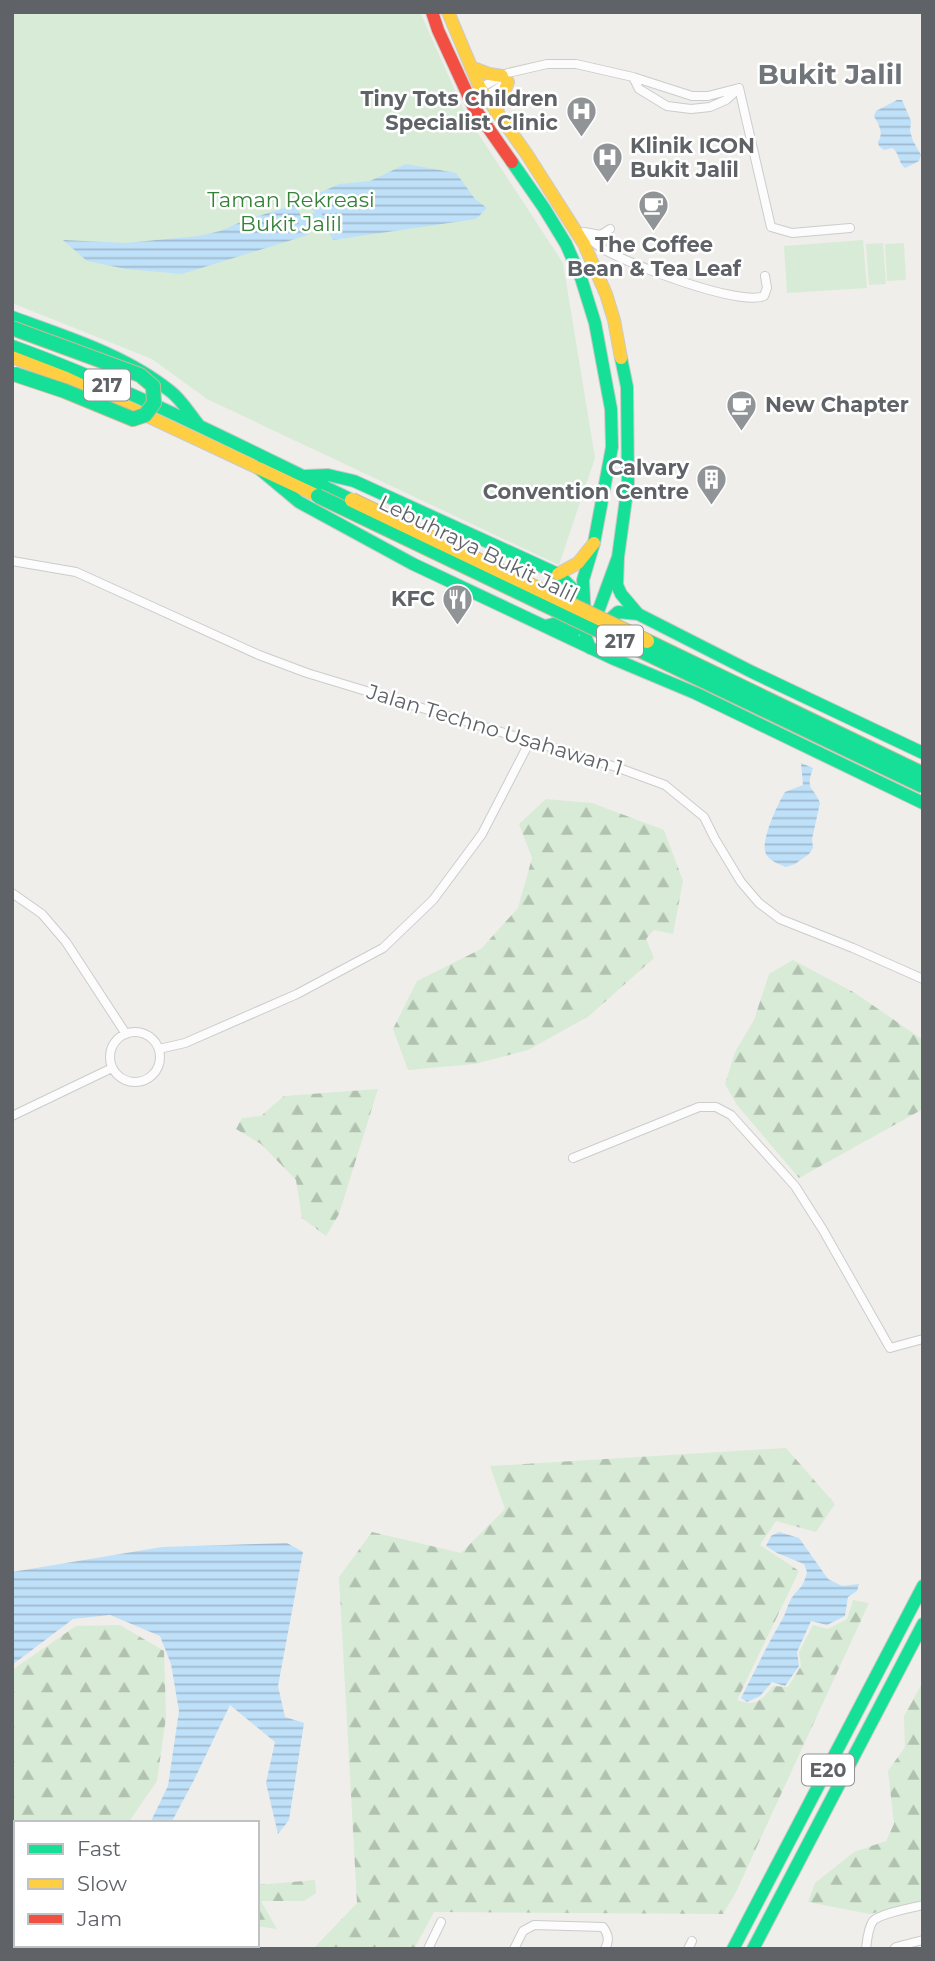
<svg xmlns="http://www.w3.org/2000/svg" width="935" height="1961" font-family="Montserrat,sans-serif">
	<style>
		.forest { fill: url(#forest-firs) }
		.park { fill: #d8ebd6 }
		.water { fill: url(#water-rules) }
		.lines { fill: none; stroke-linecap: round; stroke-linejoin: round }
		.canal { stroke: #bfe0f9; stroke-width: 9 }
		.street-casing { stroke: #cbcccc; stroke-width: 10 }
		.fast-casing { stroke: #cacacb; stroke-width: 14 }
		.slow-casing { stroke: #cacacb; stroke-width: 14 }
		.jam-casing { stroke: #cacacb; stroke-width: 14 }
		.street { stroke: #fdfcfc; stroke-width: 8 }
		.fast { stroke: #16e098; stroke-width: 12 }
		.slow { stroke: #ffcf43; stroke-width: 12 }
		.jam { stroke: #f24e42; stroke-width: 12 }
		.fast-bridge-casing { stroke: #c8b996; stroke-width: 16; stroke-linecap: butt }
		.slow-bridge-casing { stroke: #c8b996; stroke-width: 16; stroke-linecap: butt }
		.fast-bridge { stroke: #16e098; stroke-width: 14 }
		.slow-bridge { stroke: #ffcf43; stroke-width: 14 }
		.labels { text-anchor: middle; stroke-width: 5; stroke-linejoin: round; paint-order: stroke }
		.shield { fill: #fff; stroke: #8f9295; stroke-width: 2 }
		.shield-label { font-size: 19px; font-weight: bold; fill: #5f6368 }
		.poi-label { font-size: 21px; font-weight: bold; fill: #5f6368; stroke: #fff; text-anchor: end }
		.park-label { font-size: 21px; fill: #348238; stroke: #fff }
		.street-label { font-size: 21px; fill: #5f6368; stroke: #fff }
		.district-label { font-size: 28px; font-weight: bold; fill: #70757a; stroke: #fff }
	</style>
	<defs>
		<pattern id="forest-firs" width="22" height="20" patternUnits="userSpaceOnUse" patternTransform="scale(1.75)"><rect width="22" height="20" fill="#d8ebd6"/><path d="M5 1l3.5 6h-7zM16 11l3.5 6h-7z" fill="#b2c2b1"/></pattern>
		<pattern id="water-rules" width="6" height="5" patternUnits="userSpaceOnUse" patternTransform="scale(1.75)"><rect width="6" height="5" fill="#bfe0f9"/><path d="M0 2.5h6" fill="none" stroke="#9eb9cd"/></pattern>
	</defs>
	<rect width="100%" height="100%" fill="#efeeea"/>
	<path class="forest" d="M546 799 592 803 664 830 683 881 673 934 654 930 646 939 654 958 589 1016 528 1050 475 1064 408 1070 393 1029 417 981 481 949 518 908 532 858 519 824Z
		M793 960 855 993 923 1040V1109L799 1178 737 1105 725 1084 735 1052 754 1020 769 974Z
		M378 1089 339 1214 326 1236 302 1218 296 1180 261 1144 236 1129 242 1118 261 1116 284 1096Z
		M786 1448 835 1504 816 1532 776 1521 760 1545 799 1571 737 1700C756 1707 761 1701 773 1686L788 1687 801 1666 799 1652 813 1625 828 1629 847 1619 853 1600 869 1603 735 1894 723 1914 434 1912 414 1949H313L357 1903 339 1577 372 1532 461 1553 505 1509 490 1466Z
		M120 1625 164 1651 166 1717 157 1781 128 1823H16V1879L12 1886V1670L76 1626Z
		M923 1682V1900L870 1914 808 1902 815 1883 854 1852 886 1841 894 1824 888 1771 905 1747 904 1716Z
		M315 1880 316 1893 304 1901H261L277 1929 257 1926V1885Z"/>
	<path class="park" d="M12 12H420L466 115 563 263 595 458 559 565 207 399 152 359 12 303Z
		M863 240 867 288 787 293 784 246Z
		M883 243 886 284 869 285 866 244Z
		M904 243 906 280 887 281 885 244Z"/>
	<path class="water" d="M897 100H902L911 121 910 131 913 141 921 155 919 161 905 168C898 163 899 151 892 148L884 150 879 146 878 142C884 132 879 126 874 116L876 111Z
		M406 164 456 173 475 199 487 208 476 219 333 240 318 216 304 200 339 184 370 181Z
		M296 204 308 235 182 274 126 269 87 261 63 240 125 243 199 236 220 231 243 221Z
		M801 763 813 768C805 791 813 785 820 803L812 839 813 848 809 854 795 864 786 867C778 864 767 860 765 851 762 838 778 803 785 792L803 785Z
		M779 1532 799 1538 828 1579 842 1586 859 1584 857 1591 848 1597 845 1616 827 1625 811 1621 797 1652 799 1666 785 1686 772 1682 760 1696 747 1702 741 1698C755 1671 767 1645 782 1620 786 1613 787 1606 791 1599 799 1587 803 1589 807 1572L804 1564 777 1553 766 1546 771 1536Z
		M287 1543 303 1552 278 1686 285 1717 304 1723 289 1820 278 1834 266 1783 275 1742 230 1705 193 1782 171 1823H150L168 1786 179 1711 171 1664 160 1636 110 1615 73 1619 12 1665V1572L162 1547Z"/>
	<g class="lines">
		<path class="canal" d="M303 222 318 216"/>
		<defs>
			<path id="street" d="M633 77 639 89 667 106 691 109 710 107 726 100 738 89
				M480 88 508 73 547 64H576L633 77 692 96H708L739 88
				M739 88 771 227 792 233 850 228
				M486 96 507 82
				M584 232C589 238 594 243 600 247 624 263 740 307 764 296L767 288 765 276
				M584 232 601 235 610 229
				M12 561 76 572 259 655 307 673 616 767 665 785 704 817 715 839 741 882 759 903 780 919 853 948 923 979
				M12 893 42 914 66 942 126 1034
				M110 1057a25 25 0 1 1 50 0a25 25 0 1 1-50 0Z
				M159 1049 185 1043 297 994 383 948 433 900 482 834 530 741
				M12 1116 112 1068
				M573 1158 699 1107H716L731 1115 795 1186 823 1230 890 1348 923 1339
				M12 1933H16
				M169 1945V1949
				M428 1949 441 1922
				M514 1949 523 1931 534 1925 603 1927C608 1934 610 1940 605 1949
				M688 1949 692 1941
				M866 1949C867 1940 868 1928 873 1921 881 1913 912 1908 923 1905
				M894 1949 896 1947 923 1940"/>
			<path id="fast" d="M512 162 544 208 566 244 581 278 595 323 611 409 612 447 594 543 583 580 586 638 590 648
				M12 317C64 336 126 355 170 391 181 399 189 413 198 424
				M12 346C129 388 240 446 352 500
				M257 467 299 502 413 564 614 659 695 693 923 803
				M305 476 328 475 354 481 558 574 578 594 581 609 570 620 545 626
				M618 557 617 585 621 594 638 614 752 672 923 753
				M560 633 573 632 599 609 618 557 628 484 627 387 621 358
				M614 659 605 639 607 622 618 612 638 614
				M733 1949 923 1586
				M753 1949 923 1624"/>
			<path id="slow" d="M448 12 480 88 526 153 584 244 606 294 614 320 621 358
				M471 67 489 74 502 76
				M496 112 508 82
				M12 357 64 377 318 496
				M558 574 578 563 594 543"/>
			<path id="jam" d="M432 12 438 30 473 106 512 162"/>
		</defs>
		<use href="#street" class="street-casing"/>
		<use href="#fast" class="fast-casing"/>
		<use href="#slow" class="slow-casing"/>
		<use href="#jam" class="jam-casing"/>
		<use href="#street" class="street"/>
		<use href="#fast" class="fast"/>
		<use href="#slow" class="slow"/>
		<use href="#jam" class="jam"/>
		<defs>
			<path id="fast-bridge" d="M12 328 140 375 153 386 154 403 145 415 133 419 65 391 14 374
				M318 496 923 786
				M647 641 923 774"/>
			<path id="slow-bridge" d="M352 500 647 641"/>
		</defs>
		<use href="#fast-bridge" class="fast-bridge-casing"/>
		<use href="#slow-bridge" class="slow-bridge-casing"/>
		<use href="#fast-bridge" class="fast-bridge"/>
		<use href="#slow-bridge" class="slow-bridge"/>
	</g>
	<defs>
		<symbol id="hospital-pin" viewBox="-11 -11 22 30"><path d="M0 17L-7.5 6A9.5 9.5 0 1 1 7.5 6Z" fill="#919496" stroke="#fff"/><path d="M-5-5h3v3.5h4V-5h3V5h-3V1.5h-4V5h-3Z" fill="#fff"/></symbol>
		<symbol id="cafe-pin" viewBox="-11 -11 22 30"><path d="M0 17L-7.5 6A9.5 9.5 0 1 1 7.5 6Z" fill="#919496" stroke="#fff"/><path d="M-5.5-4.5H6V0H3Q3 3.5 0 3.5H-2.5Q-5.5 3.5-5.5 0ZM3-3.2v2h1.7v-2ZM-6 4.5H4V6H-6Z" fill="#fff"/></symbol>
		<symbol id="building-pin" viewBox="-11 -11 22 30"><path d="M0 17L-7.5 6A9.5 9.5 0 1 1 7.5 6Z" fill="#919496" stroke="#fff"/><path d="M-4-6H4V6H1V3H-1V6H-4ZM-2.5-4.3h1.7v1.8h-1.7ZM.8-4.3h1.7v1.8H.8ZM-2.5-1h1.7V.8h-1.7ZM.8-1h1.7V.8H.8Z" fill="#fff"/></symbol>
		<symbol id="restaurant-pin" viewBox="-11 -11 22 30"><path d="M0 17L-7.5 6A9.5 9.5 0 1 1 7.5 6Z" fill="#919496" stroke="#fff"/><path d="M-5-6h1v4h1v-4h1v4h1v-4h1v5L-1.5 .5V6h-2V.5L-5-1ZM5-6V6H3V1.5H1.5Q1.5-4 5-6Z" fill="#fff"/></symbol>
	</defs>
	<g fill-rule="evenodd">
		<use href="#hospital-pin" x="564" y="94" width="35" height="47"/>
		<use href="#hospital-pin" x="590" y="140" width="35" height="47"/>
		<use href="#cafe-pin" x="636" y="188" width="35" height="47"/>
		<use href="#cafe-pin" x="724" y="388" width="35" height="47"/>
		<use href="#building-pin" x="694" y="462" width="35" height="47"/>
		<use href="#restaurant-pin" x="440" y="582" width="35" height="47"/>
	</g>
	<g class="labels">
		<g class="shield">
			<rect x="84" y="369.5" width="46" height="31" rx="5"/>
			<rect x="597" y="625.5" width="46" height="31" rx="5"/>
			<rect x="802" y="1754.5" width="52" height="31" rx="5"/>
		</g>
		<g class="shield-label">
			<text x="107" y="392">217</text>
			<text x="620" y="648">217</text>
			<text x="828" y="1777">E20</text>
		</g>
		<g class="poi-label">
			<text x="558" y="106">Tiny Tots Children<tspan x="558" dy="24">Specialist Clinic</tspan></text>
			<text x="630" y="153" text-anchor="start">Klinik ICON<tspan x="630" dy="24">Bukit Jalil</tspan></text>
			<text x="654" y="252" text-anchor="middle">The Coffee<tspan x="654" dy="24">Bean &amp; Tea Leaf</tspan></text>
			<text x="765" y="412" text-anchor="start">New Chapter</text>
			<text x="689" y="475">Calvary<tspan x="689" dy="24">Convention Centre</tspan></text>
			<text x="435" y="606">KFC</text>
		</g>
		<g class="park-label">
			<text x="291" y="207">Taman Rekreasi<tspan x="291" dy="24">Bukit Jalil</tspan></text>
		</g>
		<g class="street-label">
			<text transform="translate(478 549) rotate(26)" y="7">Lebuhraya Bukit Jalil</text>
			<text transform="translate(495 730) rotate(17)" y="7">Jalan Techno Usahawan 1</text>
		</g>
		<g class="district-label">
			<text x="830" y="84">Bukit Jalil</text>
		</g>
	</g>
	<rect width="935" height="1961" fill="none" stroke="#5f6368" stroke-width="28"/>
	<rect x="14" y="1821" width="245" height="126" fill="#ffffff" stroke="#bfc1c3" stroke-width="2"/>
	<rect x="28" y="1844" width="35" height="10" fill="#16e098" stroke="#bfc1c3" stroke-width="2"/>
	<text x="77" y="1856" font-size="21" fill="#5f6368">Fast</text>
	<rect x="28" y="1879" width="35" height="10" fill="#ffcf43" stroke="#bfc1c3" stroke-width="2"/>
	<text x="77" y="1891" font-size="21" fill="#5f6368">Slow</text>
	<rect x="28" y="1914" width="35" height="10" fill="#f24e42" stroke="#bfc1c3" stroke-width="2"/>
	<text x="77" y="1926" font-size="21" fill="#5f6368">Jam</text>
</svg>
